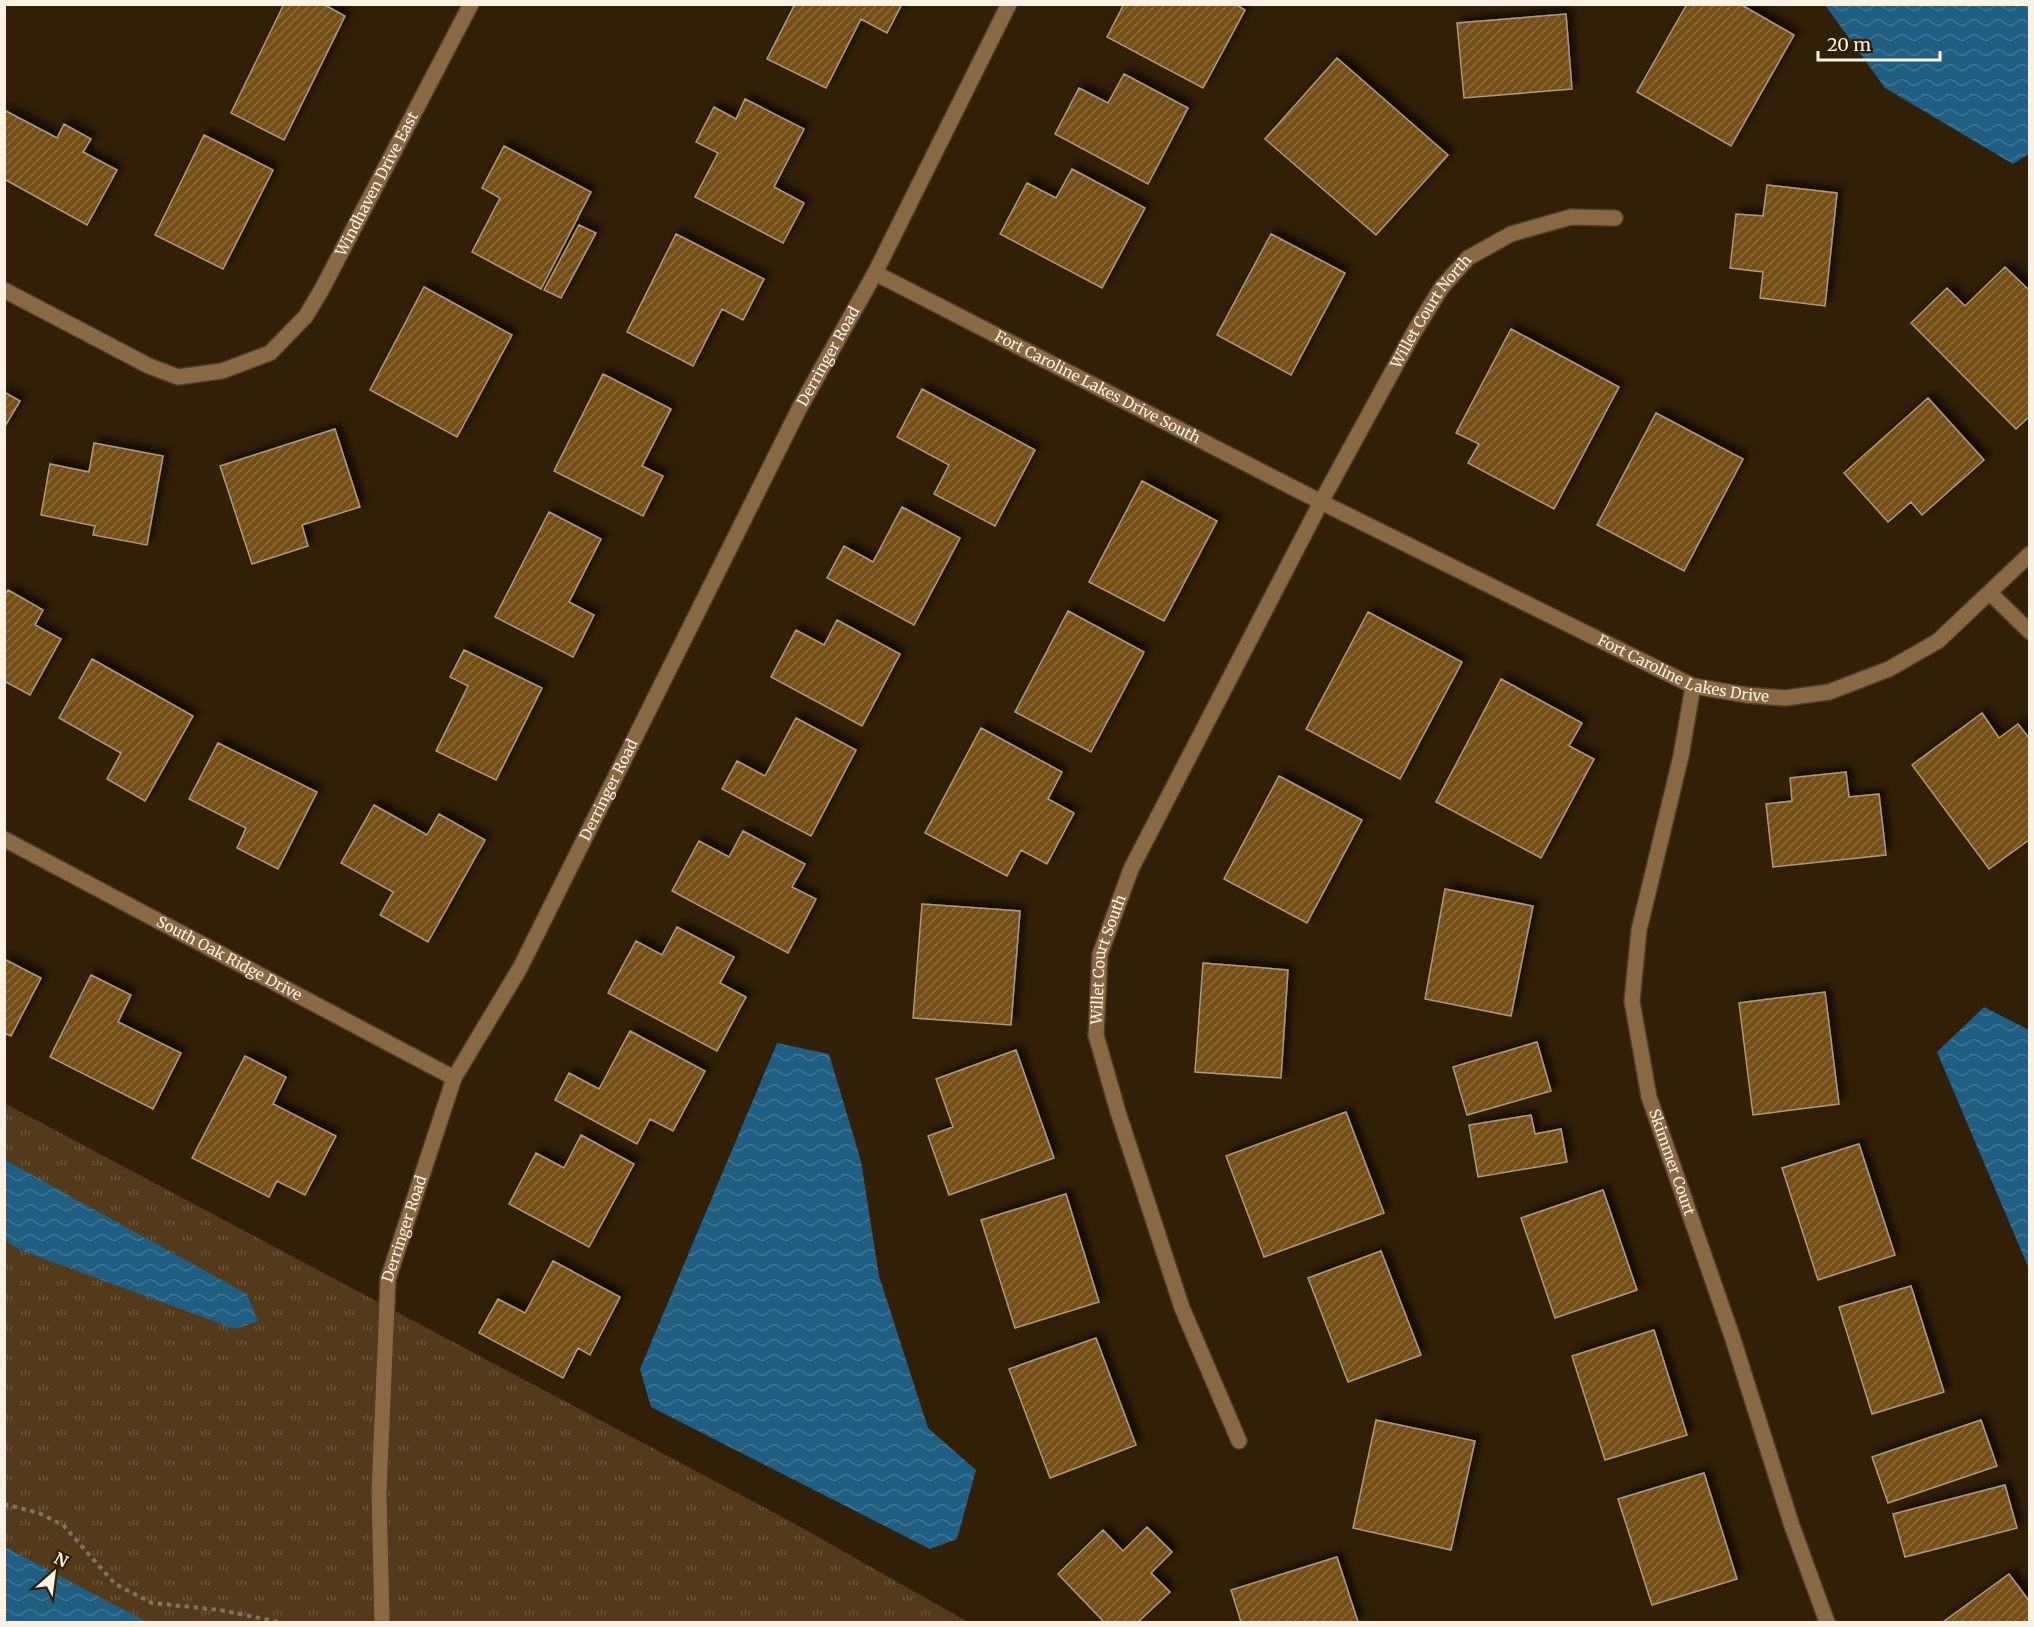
<svg xmlns="http://www.w3.org/2000/svg" width="2034" height="1627" font-family="Merriweather,serif">
	<style>
		.grass { fill: url(#grass-tufts) }
		.water { fill: url(#water-waves) }
		.building { fill: url(#building-hatch); stroke: #af997f; stroke-width: 1.5; filter: url(#shadow) }
		.lines { fill: none; stroke-linecap: round; stroke-linejoin: round }
		.minor-casing { stroke: #4e3c27; stroke-width: 18 }
		.path { stroke: #81715d; stroke-width: 4; stroke-dasharray: 4.5 4.5; stroke-linecap: butt }
		.minor { stroke: #886943; stroke-width: 15 }
		.labels { text-anchor: middle; stroke-width: 5; stroke-linejoin: round; paint-order: stroke }
		.street-label { font-size: 15px; fill: #fdf1e3; stroke: #311f08 }
	</style>
	<defs>
		<pattern id="grass-tufts" width="24" height="20" patternUnits="userSpaceOnUse" patternTransform="scale(1.5)"><rect width="24" height="20" fill="#523a1a"/><path d="M3 7l-1-3M5 7V3M7 7l1-3M15 17l-1-3M17 17v-4M19 17l1-3" fill="none" stroke="#6c573b"/></pattern>
		<pattern id="water-waves" width="16" height="10" patternUnits="userSpaceOnUse" patternTransform="scale(1.5)"><rect width="16" height="10" fill="#205e83"/><path d="M0 5q4-4 8 0t8 0" fill="none" stroke="#417694"/></pattern>
		<pattern id="building-hatch" width="6" height="6" patternUnits="userSpaceOnUse" patternTransform="scale(1.5)"><rect width="6" height="6" fill="#754e16"/><path d="M-1 1l2-2M0 6l6-6M5 7l2-2" fill="none" stroke="#8a6838"/></pattern>
		<filter id="shadow"><feDropShadow dx="5.5" dy="-5.5" stdDeviation="3" flood-color="#0009"/></filter>
	</defs>
	<rect width="100%" height="100%" fill="#311f08"/>
	<path class="grass" d="M4 1103 788 1520 968 1622H5Z"/>
	<path class="water" d="M1825 5H2029V154L2013 164 1885 88Z
		M1984 1007 2029 1030V1269L1937 1052Z
		M777 1043 829 1054 861 1161 879 1276 928 1428 976 1470 957 1539 930 1549 651 1407 640 1369Z
		M5 1160 247 1294 258 1321 235 1329 20 1250 5 1240Z
		M5 1547 147 1622H5Z"/>
	<path class="building" d="M284 4H323L345 16 284 140 231 113Z
		M795 4H902L887 33 861 19 826 88 767 59Z
		M1124 4H1235L1245 10 1203 88 1107 37Z
		M1687 4H1740L1794 35 1731 146 1637 92Z
		M1566 14 1572 89 1464 98 1457 23Z
		M1337 58 1448 155 1376 235 1265 139Z
		M1124 74 1188 108 1148 184 1055 134 1079 88 1108 103Z
		M745 99 804 129 774 187 804 203 783 243 695 197 718 153 696 142 714 107 736 119Z
		M4 110 57 138 64 124 91 139 83 152 117 170 87 225 4 179Z
		M204 135 273 170 223 269 155 235Z
		M504 146 591 192 541 289 472 252 500 198 482 188Z
		M1072 169 1145 208 1102 288 1000 234 1027 183 1056 198Z
		M1767 185 1837 193 1825 306 1760 298 1763 272 1730 268 1736 214 1763 216Z
		M579 225 596 233 561 298 544 290Z
		M676 234 764 279 743 320 722 309 693 366 627 332Z
		M1271 234 1345 273 1291 375 1217 335Z
		M2005 267 2030 291V416L2016 429 1911 323 1947 288 1965 306Z
		M424 287 512 335 457 437 370 390Z
		M1511 329 1619 387 1554 509 1468 463 1479 444 1456 433Z
		M603 374 671 409 642 466 663 476 643 516 554 471Z
		M922 389 1035 450 995 526 934 494 949 465 897 437Z
		M4 392 20 401 4 428Z
		M1928 398 1984 460 1922 515 1911 502 1888 522 1844 473Z
		M1656 413 1743 459 1684 571 1597 525Z
		M335 429 360 507 302 525 308 546 252 564 220 466Z
		M94 443 163 456 147 545 93 535 95 526 41 515 50 464 89 472Z
		M1142 481 1217 521 1164 621 1089 582Z
		M902 507 960 538 914 625 827 578 844 546 873 562Z
		M549 512 601 539 569 602 594 615 573 657 495 617Z
		M8 590 43 610 35 625 61 639 30 695 4 681V596Z
		M1068 611 1144 652 1091 752 1015 712Z
		M1368 612 1462 662 1400 779 1306 729Z
		M837 620 900 654 862 726 771 677 796 630 824 645Z
		M464 650 542 688 496 780 436 751 468 686 450 677Z
		M92 659 193 716 145 801 107 779 121 753 59 718Z
		M1501 679 1582 723 1569 746 1594 759 1541 858 1436 802Z
		M1982 713 1999 738 2018 724 2030 739V839L1989 869 1912 765Z
		M796 718 856 750 811 836 722 789 737 761 765 776Z
		M981 728 1062 772 1048 799 1074 813 1047 864 1021 850 1007 876 925 833Z
		M218 743 317 792 278 869 237 848 246 828 189 799Z
		M1846 772 1849 797 1879 794 1886 855 1773 867 1766 804 1792 801 1790 778Z
		M1279 776 1362 820 1307 923 1224 879Z
		M374 805 427 835 439 814 485 840 428 942 380 915 393 892 341 863Z
		M743 831 805 864 792 887 816 899 788 953 672 891 699 841 729 857Z
		M1445 889 1533 906 1511 1016 1425 999Z
		M922 904 1020 911 1011 1025 913 1018Z
		M677 927 734 957 720 983 746 997 717 1051 608 993 636 941 662 955Z
		M4 959 41 978 11 1036 4 1033Z
		M1203 963 1288 970 1281 1078 1195 1072Z
		M91 975 131 995 118 1022 181 1053 153 1109 50 1057Z
		M1825 992 1839 1104 1753 1115 1739 1003Z
		M630 1031 705 1071 673 1131 650 1119 637 1144 555 1100 569 1073 599 1089Z
		M1537 1042 1551 1091 1467 1115 1453 1067Z
		M1016 1050 1054 1158 949 1195 928 1136 953 1127 936 1079Z
		M245 1056 286 1077 273 1104 336 1136 305 1195 277 1181 269 1197 192 1158Z
		M1346 1112 1384 1213 1264 1257 1226 1156Z
		M1531 1115 1535 1134 1561 1129 1567 1162 1478 1177 1469 1125Z
		M581 1135 634 1164 589 1247 509 1204 536 1153 564 1168Z
		M1859 1144 1895 1255 1818 1280 1782 1168Z
		M1603 1190 1637 1290 1555 1318 1521 1218Z
		M1066 1194 1099 1302 1015 1328 981 1220Z
		M1381 1251 1421 1355 1348 1382 1308 1278Z
		M553 1261 620 1297 590 1355 578 1348 563 1378 479 1333 498 1299 525 1313Z
		M1911 1286 1944 1392 1872 1414 1839 1307Z
		M1654 1330 1687 1435 1605 1460 1572 1356Z
		M1096 1338 1136 1445 1050 1478 1009 1369Z
		M1376 1420 1475 1441 1451 1550 1353 1528Z
		M1981 1420 1997 1466 1888 1503 1872 1457Z
		M1704 1473 1737 1579 1652 1605 1618 1499Z
		M2005 1485 2017 1528 1905 1557 1893 1514Z
		M1147 1527 1172 1552 1151 1573 1170 1592 1138 1622H1104L1058 1574 1103 1530 1123 1551Z
		M1337 1557 1358 1622H1241L1231 1590Z
		M2009 1574 2030 1602V1622H1943Z"/>
	<g class="lines">
		<defs>
			<g id="minor">
				<path id="s1" d="M875 273 1321 502 1693 686 1746 695 1785 698 1829 692 1889 669 1938 641 2030 554"/>
				<path id="s2" d="M4 290 149 366 178 377 222 371 270 353 306 316 322 289 471 4"/>
				<path d="M1990 593 2030 632"/>
				<path id="s3" d="M1693 686 1681 756 1639 930 1632 1001 1649 1097 1732 1336 1792 1526 1827 1622"/>
				<path id="s4" d="M4 839 454 1078"/>
				<path id="s5" d="M1239 1441 1182 1308 1118 1112 1096 1035 1100 954 1131 869 1321 502 1414 332 1442 287 1468 258 1511 234 1571 217 1615 218"/>
				<path id="s6" d="M382 1622 379 1492 388 1279 454 1078 520 968 799 409 875 273 1009 4"/>
			</g>
		</defs>
		<use href="#minor" class="minor-casing"/>
		<path class="path" d="M4 1504 39 1513 63 1525 115 1584 152 1603 220 1610 279 1622"/>
		<use href="#minor" class="minor"/>
	</g>
	<g class="labels">
		<g class="street-label">
			<text dy="5" stroke="none"><textPath href="#s2" startOffset="492">Windhaven Drive East</textPath></text>
			<text dy="5" stroke="none"><textPath href="#s5" startOffset="1236">Willet Court North</textPath></text>
			<text dy="5" stroke="none"><textPath href="#s6" startOffset="1368">Derringer Road</textPath></text>
			<text dy="5" stroke="none"><textPath href="#s1" startOffset="250">Fort Caroline Lakes Drive South</textPath></text>
			<text dy="5" stroke="none"><textPath href="#s1" startOffset="902">Fort Caroline Lakes Drive</textPath></text>
			<text dy="5" stroke="none"><textPath href="#s6" startOffset="882">Derringer Road</textPath></text>
			<text dy="5" stroke="none"><textPath href="#s4" startOffset="255">South Oak Ridge Drive</textPath></text>
			<text dy="5" stroke="none"><textPath href="#s5" startOffset="508">Willet Court South</textPath></text>
			<text dy="5" stroke="none"><textPath href="#s3" startOffset="488">Skimmer Court</textPath></text>
			<text dy="5" stroke="none"><textPath href="#s6" startOffset="396">Derringer Road</textPath></text>
		</g>
	</g>
	<rect width="2034" height="1627" fill="none" stroke="#fdf1e3" stroke-width="12"/>
	<g transform="translate(54 1573) rotate(28)" stroke="#311f08" stroke-width="4.5" paint-order="stroke">
	<path d="M0-4.5L10 22L0 15L-10 22Z" fill="#fdf1e3"/>
	<text y="-9" font-size="16" font-weight="bold" text-anchor="middle" fill="#fdf1e3">N</text>
	</g>
	<path d="M1818 51v9h122v-9" fill="none" stroke="#fdf1e3" stroke-width="3"/>
	<text x="1827" y="51" font-size="18" fill="#fdf1e3" stroke="#311f08" stroke-width="4.5" paint-order="stroke">20 m</text>
</svg>
